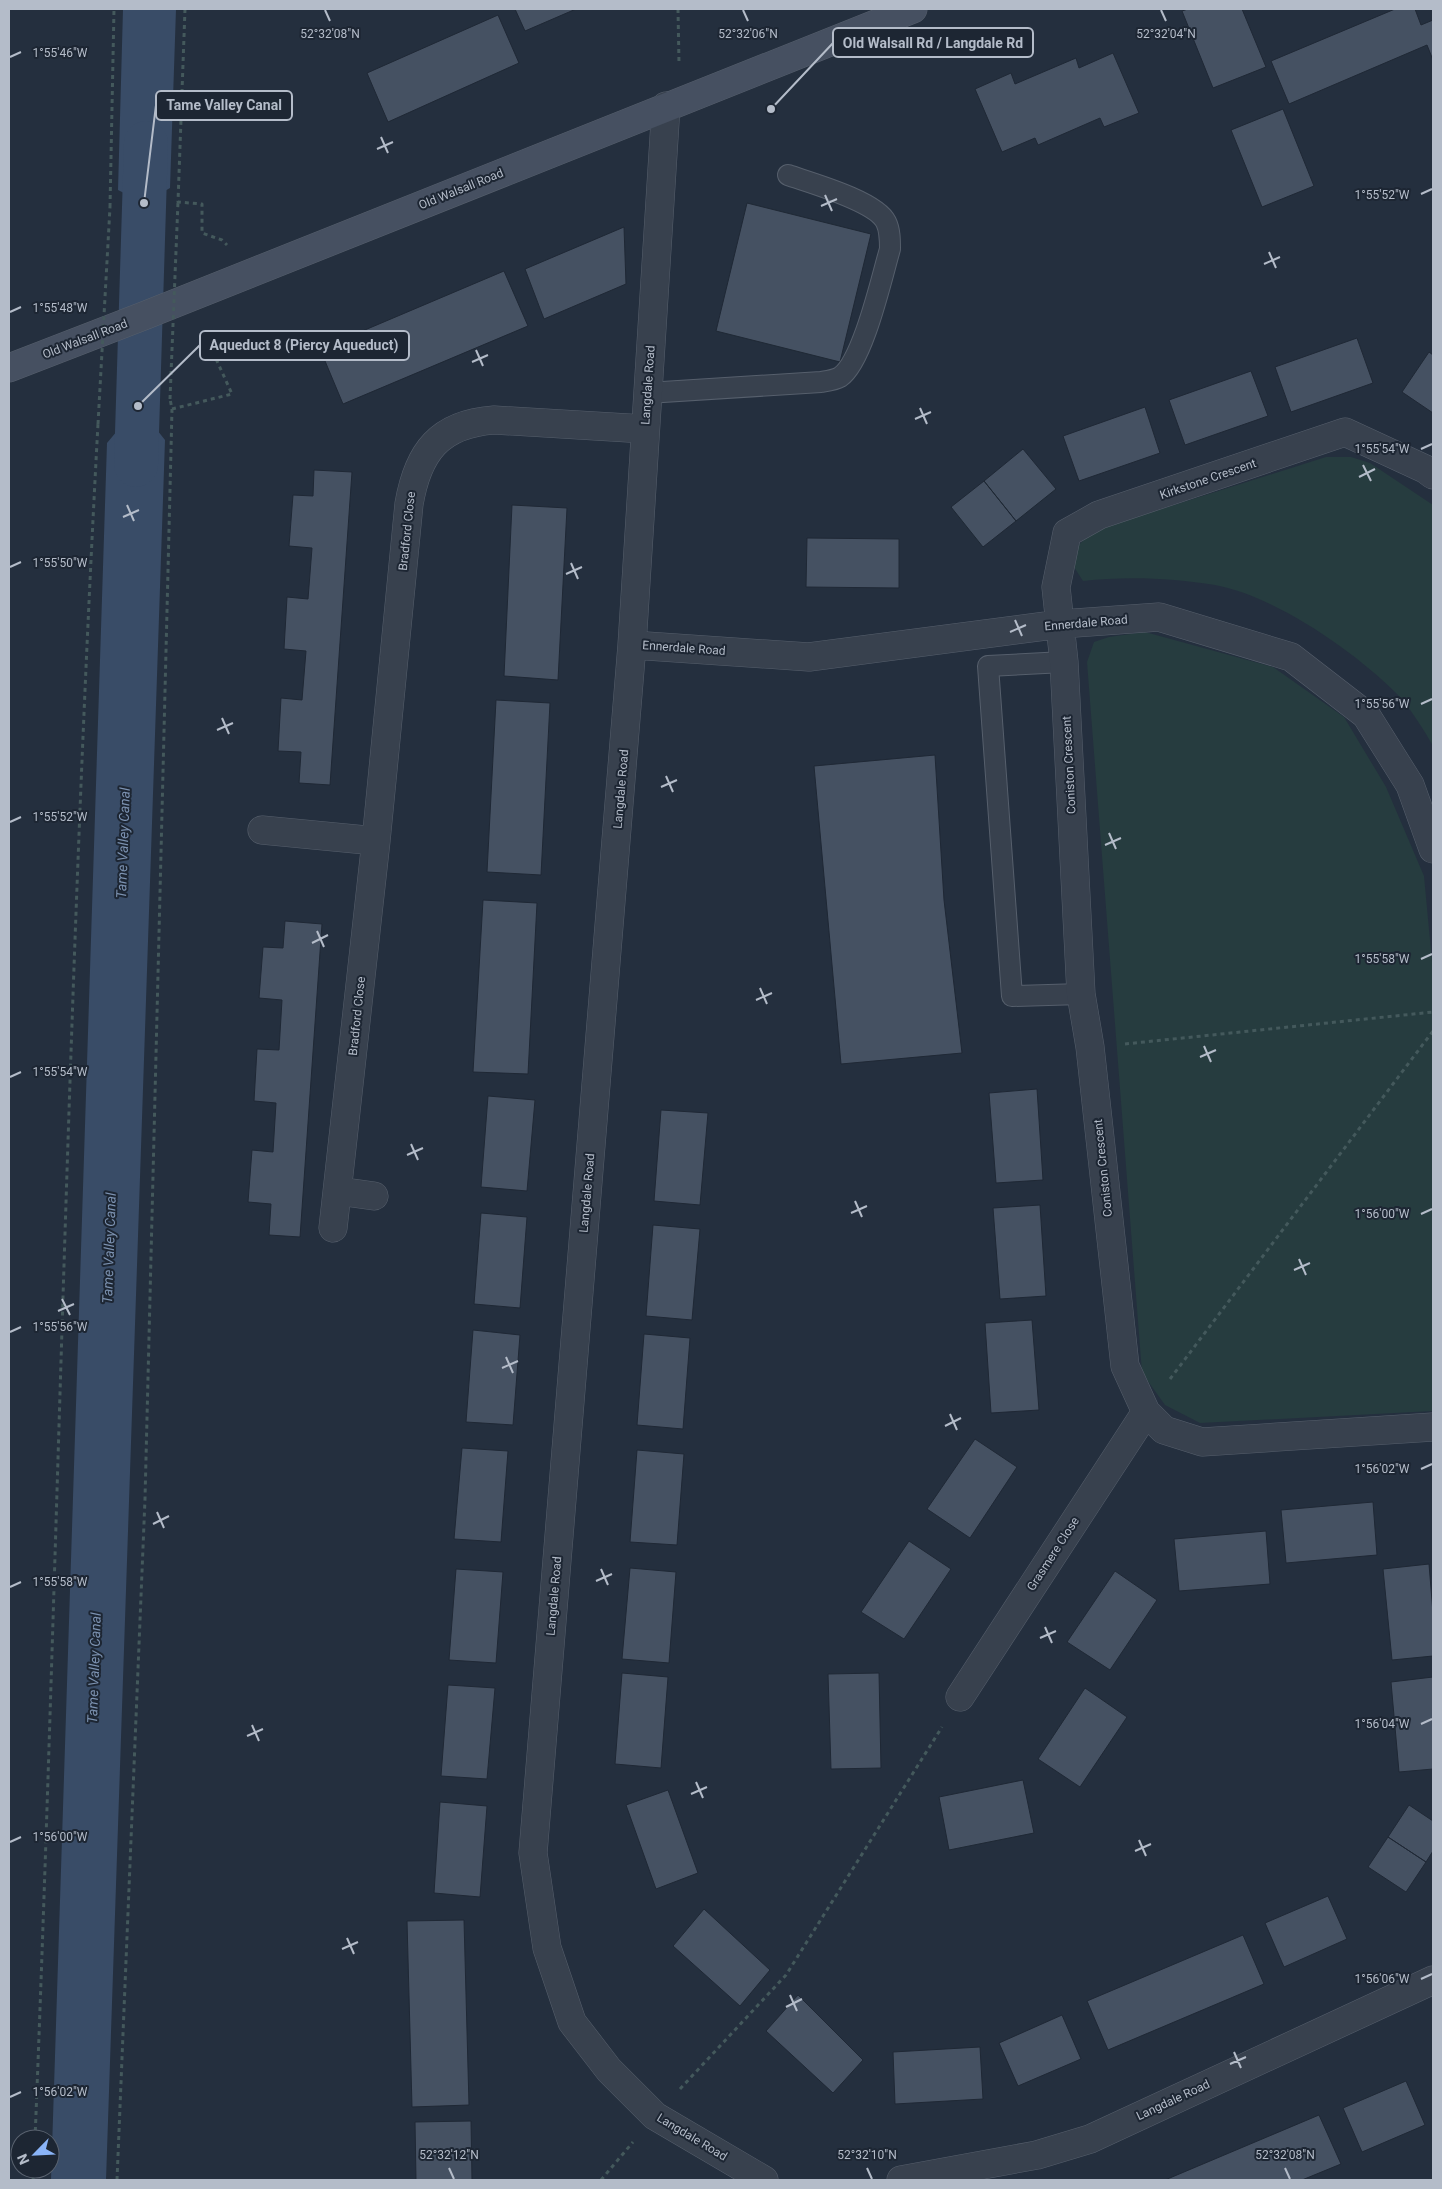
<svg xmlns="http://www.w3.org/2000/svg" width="1442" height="2189" font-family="Roboto,sans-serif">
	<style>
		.green { fill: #263c3f }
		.water { fill: #394c67 }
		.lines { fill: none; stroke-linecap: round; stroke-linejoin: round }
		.canal { stroke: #394c67; stroke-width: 44 }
		.building { fill: #455162; stroke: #1f2835 }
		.service-casing { stroke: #565f6c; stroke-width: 22 }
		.minor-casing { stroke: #565f6c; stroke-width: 29 }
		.secondary-casing { stroke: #565f6c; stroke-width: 29 }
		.path { stroke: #44595c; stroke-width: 3; stroke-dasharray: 4 4; stroke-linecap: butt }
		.service { stroke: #38414e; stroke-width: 20 }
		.minor { stroke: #38414e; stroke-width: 28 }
		.secondary { stroke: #465061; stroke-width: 28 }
		.path-bridge { stroke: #44595c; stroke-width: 3; stroke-dasharray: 4 4; stroke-linecap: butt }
		.ticks { fill: none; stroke: #b4bcc9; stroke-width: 2 }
		.labels { text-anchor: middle; stroke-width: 4; stroke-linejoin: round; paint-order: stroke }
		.street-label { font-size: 12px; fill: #b4bcc9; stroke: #1d2633 }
		.water-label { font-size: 14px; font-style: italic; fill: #7c92b1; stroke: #1d2633 }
		.ticks-label { font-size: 12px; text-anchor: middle; fill: #b4bcc9; stroke: #1d2633; stroke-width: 4; stroke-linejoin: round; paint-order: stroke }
		.leader { fill: none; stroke: #b4bcc9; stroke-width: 2 }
		.callout-dot { fill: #b4bcc9; stroke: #1d2633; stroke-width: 2 }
		.callout { fill: #1d2633; stroke: #b4bcc9; stroke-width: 2 }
		.callout-label { font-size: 14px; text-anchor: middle; font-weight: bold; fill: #b4bcc9 }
	</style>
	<rect width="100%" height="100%" fill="#242f3e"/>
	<path class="green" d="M1326 457H1351L1370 463 1433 505V746C1424 730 1409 706 1396 693 1354 651 1275 596 1215 585 1173 578 1125 576 1083 581L1074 567 1077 547 1092 531Z
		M1145 632 1273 667 1344 717 1386 787 1424 876 1433 972V1411L1200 1423 1165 1405 1142 1373 1087 662 1094 642 1109 637Z"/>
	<path class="water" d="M123 9H176L170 188 144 203 118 190Z
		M138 406 165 440 106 2180H51L107 443Z"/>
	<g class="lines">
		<path class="canal" d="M136 465 146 143"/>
	</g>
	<path class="building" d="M515 9H576L525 31Z
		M1188 9H1242L1266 67 1213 88 1182 11Z
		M1395 9H1415L1421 25 1433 20V60L1427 45 1289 104 1271 61Z
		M498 15 519 63 388 122 367 73Z
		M1113 53 1139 113 1104 127 1100 118 1038 145 1035 138 1002 152 975 89 1011 73 1015 84 1076 58 1079 68Z
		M1283 109 1314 186 1262 207 1231 130Z
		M747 203 871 234 840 362 716 331Z
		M624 227 626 284 544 319 525 269Z
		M504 271 528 326 343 404 320 349Z
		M1357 338 1373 383 1291 412 1275 367Z
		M1429 352 1433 355V413L1402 392Z
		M1251 371 1268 416 1185 445 1169 400Z
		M1145 407 1160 453 1079 481 1063 436Z
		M1023 449 1056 489 1016 521 984 481Z
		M314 470 352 472 330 785 299 783 301 752 278 751 281 698 302 700 306 651 284 649 287 597 308 599 312 548 289 546 293 495 313 496Z
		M984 481 1016 521 983 547 951 507Z
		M512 505 567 508 558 680 504 676Z
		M807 538 899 539V588L806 587Z
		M496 700 550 703 541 875 487 872Z
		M935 755 944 900 962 1053 841 1064 814 766Z
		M483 900 537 903 528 1074 473 1072Z
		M285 921 322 924 300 1237 269 1235 271 1204 248 1202 252 1150 273 1152 276 1103 254 1101 257 1049 279 1050 282 1000 259 998 263 947 283 948Z
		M1037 1089 1043 1180 996 1183 989 1093Z
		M488 1096 535 1100 527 1191 481 1187Z
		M661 1110 708 1113 700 1205 654 1201Z
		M1040 1205 1046 1296 1000 1299 993 1208Z
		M481 1213 527 1217 520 1308 474 1304Z
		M653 1225 700 1229 692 1320 646 1316Z
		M1032 1320 1039 1410 991 1413 985 1323Z
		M473 1330 520 1335 513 1425 466 1422Z
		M644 1334 690 1338 683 1429 637 1425Z
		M975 1439 1017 1467 970 1538 927 1509Z
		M462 1448 508 1451 501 1542 454 1539Z
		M637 1450 684 1454 677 1545 630 1542Z
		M1373 1502 1377 1555 1286 1563 1281 1510Z
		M1266 1531 1270 1584 1179 1591 1174 1539Z
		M909 1541 951 1569 904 1639 861 1612Z
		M1429 1564 1433 1613V1656L1392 1660 1383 1569Z
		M630 1568 676 1572 669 1663 622 1659Z
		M456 1569 503 1572 496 1663 449 1660Z
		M1115 1571 1157 1600 1110 1670 1067 1642Z
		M622 1673 668 1677 661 1768 615 1764Z
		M879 1673 881 1768 831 1769 828 1674Z
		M1433 1677V1769L1399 1772 1391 1682Z
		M448 1685 495 1688 487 1779 441 1776Z
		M1085 1688 1127 1717 1080 1787 1038 1759Z
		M1023 1780 1034 1833 949 1850 939 1797Z
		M668 1790 698 1873 656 1889 626 1805Z
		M440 1802 487 1806 480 1897 434 1893Z
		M1409 1805 1433 1821V1851L1426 1862 1388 1837Z
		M1388 1837 1426 1862 1406 1892 1368 1867Z
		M1328 1896 1347 1939 1284 1967 1265 1923Z
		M704 1909 770 1970 740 2006 673 1946Z
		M464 1920 469 2105 412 2107 407 1921Z
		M1243 1935 1264 1984 1108 2050 1087 2001Z
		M798 1995 863 2060 833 2093 766 2031Z
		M1062 2015 1081 2059 1018 2086 999 2043Z
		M980 2047 983 2099 895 2104 893 2052Z
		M1406 2081 1425 2125 1362 2152 1343 2108Z
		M1319 2115 1341 2164 1302 2180H1165Z
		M471 2121 472 2180H416L415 2122Z"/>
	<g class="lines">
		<defs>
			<path id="service" d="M647 393 821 382C827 381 835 380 840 377 863 362 882 276 890 249 890 240 890 230 886 222 876 201 811 183 788 175
				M1064 662 988 666 1012 996 1081 994"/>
			<path id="minor" d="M666 106 632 645 533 1853 547 1948 572 2022 609 2070 655 2116 764 2180
				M1433 475 1425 469 1345 432 1099 515 1067 533 1056 587 1064 662 1081 994 1090 1047 1125 1366 1146 1412 1164 1430 1202 1442 1433 1427
				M632 645 809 657 1061 624 1159 617 1291 657 1366 715 1410 785 1433 849
				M262 830 376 841
				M338 1191 374 1196
				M333 1228 376 841 409 504C418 452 439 424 494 420L645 429
				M960 1697 1146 1412
				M901 2180 1037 2155 1090 2139 1433 1980"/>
			<path id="secondary" d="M9 368 146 315 913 9"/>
		</defs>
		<use href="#service" class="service-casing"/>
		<use href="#minor" class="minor-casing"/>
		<use href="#secondary" class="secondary-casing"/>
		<path class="path" d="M185 9 178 202 202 204V233L222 240 227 245
			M678 9 679 63
			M110 207 114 9
			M172 409 232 394 212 350
			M1125 1044 1433 1012
			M1170 1379 1433 1031
			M680 2089 786 1975 942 1727
			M35 2139C58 1567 67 995 98 424
			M33 2180 34 2169
			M117 2180 145 1499 172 409 170 399
			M601 2180 633 2142"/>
		<use href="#service" class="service"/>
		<use href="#minor" class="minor"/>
		<use href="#secondary" class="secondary"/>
		<path class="path-bridge" d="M170 399 178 202
			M98 424 110 207"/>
	</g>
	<path class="ticks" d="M325 10 330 21M743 10 748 21M1161 10 1166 21M10 57 21 52M381 137 388 153M377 149 393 142M1421 194 1432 189M825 195 832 211M821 206 837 199M1269 252 1276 268M1264 264 1280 257M10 312 21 307M476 350 483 366M472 362 488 355M920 408 927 424M915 419 931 412M1421 449 1432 444M1363 465 1371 481M1359 477 1375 469M127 505 134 521M123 517 139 510M571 563 578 579M10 567 21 562M566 574 582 567M1015 620 1022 636M1010 632 1026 625M1421 704 1432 699M222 718 229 734M217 730 233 723M666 776 673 792M661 787 677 780M10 822 21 817M1109 833 1116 849M1105 845 1121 838M317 931 324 947M312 943 328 935M1421 959 1432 954M760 988 767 1004M756 1000 772 993M1204 1046 1211 1062M1200 1057 1216 1050M10 1077 21 1072M411 1144 418 1160M407 1155 423 1148M855 1201 862 1217M851 1213 867 1206M1421 1214 1432 1209M1299 1259 1306 1275M1294 1270 1310 1263M62 1299 70 1315M58 1311 74 1304M10 1332 21 1327M506 1357 513 1373M502 1368 518 1361M950 1414 957 1430M945 1426 961 1418M1421 1469 1432 1464M157 1512 164 1528M153 1524 169 1516M601 1569 608 1585M596 1581 612 1574M10 1587 21 1582M1045 1627 1052 1643M1040 1638 1056 1631M1421 1724 1432 1719M252 1725 259 1741M247 1736 263 1729M696 1782 703 1798M691 1794 707 1787M1139 1840 1146 1856M10 1842 21 1837M1135 1851 1151 1844M347 1938 354 1954M342 1949 358 1942M1421 1979 1432 1974M790 1995 797 2011M786 2007 802 1999M1234 2052 1241 2068M1230 2064 1246 2057M10 2097 21 2092M449 2168 454 2179M867 2168 872 2179M1285 2168 1290 2179"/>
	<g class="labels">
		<g class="street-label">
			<text transform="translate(461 189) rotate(-22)" y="4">Old Walsall Road</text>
			<text transform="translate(85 339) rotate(-21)" y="4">Old Walsall Road</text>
			<text transform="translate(648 385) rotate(-86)" y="4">Langdale Road</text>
			<text transform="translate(1208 479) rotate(-19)" y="4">Kirkstone Crescent</text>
			<text transform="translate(407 531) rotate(-84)" y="4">Bradford Close</text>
			<text transform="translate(1086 623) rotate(-5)" y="4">Ennerdale Road</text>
			<text transform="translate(684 648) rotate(4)" y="4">Ennerdale Road</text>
			<text transform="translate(1069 765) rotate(-93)" y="4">Coniston Crescent</text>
			<text transform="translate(621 789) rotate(-85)" y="4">Langdale Road</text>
			<text transform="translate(357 1016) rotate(-84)" y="4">Bradford Close</text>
			<text transform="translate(1103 1168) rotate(-96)" y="4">Coniston Crescent</text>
			<text transform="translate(587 1193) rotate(-85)" y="4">Langdale Road</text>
			<text transform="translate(1053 1554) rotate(-57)" y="4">Grasmere Close</text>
			<text transform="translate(554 1596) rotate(-85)" y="4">Langdale Road</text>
			<text transform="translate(1173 2100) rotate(-25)" y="4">Langdale Road</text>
			<text transform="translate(692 2137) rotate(31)" y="4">Langdale Road</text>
		</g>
		<g class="water-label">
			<text transform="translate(123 843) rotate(-88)" y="5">Tame Valley Canal</text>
			<text transform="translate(109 1248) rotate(-88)" y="5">Tame Valley Canal</text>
			<text transform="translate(94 1668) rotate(-88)" y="5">Tame Valley Canal</text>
		</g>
	</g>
	<g class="ticks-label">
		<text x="330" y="38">52°32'08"N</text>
		<text x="748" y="38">52°32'06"N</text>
		<text x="1166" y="38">52°32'04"N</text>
		<text x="60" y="57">1°55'46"W</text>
		<text x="1382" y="199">1°55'52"W</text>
		<text x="60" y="312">1°55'48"W</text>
		<text x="1382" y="453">1°55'54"W</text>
		<text x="60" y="567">1°55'50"W</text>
		<text x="1382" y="708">1°55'56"W</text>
		<text x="60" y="821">1°55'52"W</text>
		<text x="1382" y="963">1°55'58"W</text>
		<text x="60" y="1076">1°55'54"W</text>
		<text x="1382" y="1218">1°56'00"W</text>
		<text x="60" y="1331">1°55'56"W</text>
		<text x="1382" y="1473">1°56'02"W</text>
		<text x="60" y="1586">1°55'58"W</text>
		<text x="1382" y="1728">1°56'04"W</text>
		<text x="60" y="1841">1°56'00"W</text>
		<text x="1382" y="1983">1°56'06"W</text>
		<text x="60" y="2096">1°56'02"W</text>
		<text x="449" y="2159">52°32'12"N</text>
		<text x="867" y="2159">52°32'10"N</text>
		<text x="1285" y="2159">52°32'08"N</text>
	</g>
	<path class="leader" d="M771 109L833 43M144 203L156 105M138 406L200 345"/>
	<g class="callout-dot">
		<circle cx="771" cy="109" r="5"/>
		<circle cx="144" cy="203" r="5"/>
		<circle cx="138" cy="406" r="5"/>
	</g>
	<g class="callout">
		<rect x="833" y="28" width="200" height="29" rx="5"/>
		<rect x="156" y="91" width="136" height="29" rx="5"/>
		<rect x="200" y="331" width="209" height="29" rx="5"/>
	</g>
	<g class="callout-label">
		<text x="933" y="48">Old Walsall Rd / Langdale Rd</text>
		<text x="224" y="110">Tame Valley Canal</text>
		<text x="304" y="350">Aqueduct 8 (Piercy Aqueduct)</text>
	</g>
	<rect width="1442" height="2189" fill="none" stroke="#b4bcc9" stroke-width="20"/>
	<g transform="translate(35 2154) rotate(246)"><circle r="24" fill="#1d2633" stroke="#59626f"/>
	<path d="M0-4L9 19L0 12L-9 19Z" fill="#8ab4f8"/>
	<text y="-8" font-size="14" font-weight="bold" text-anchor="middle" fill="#b4bcc9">N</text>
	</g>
</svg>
